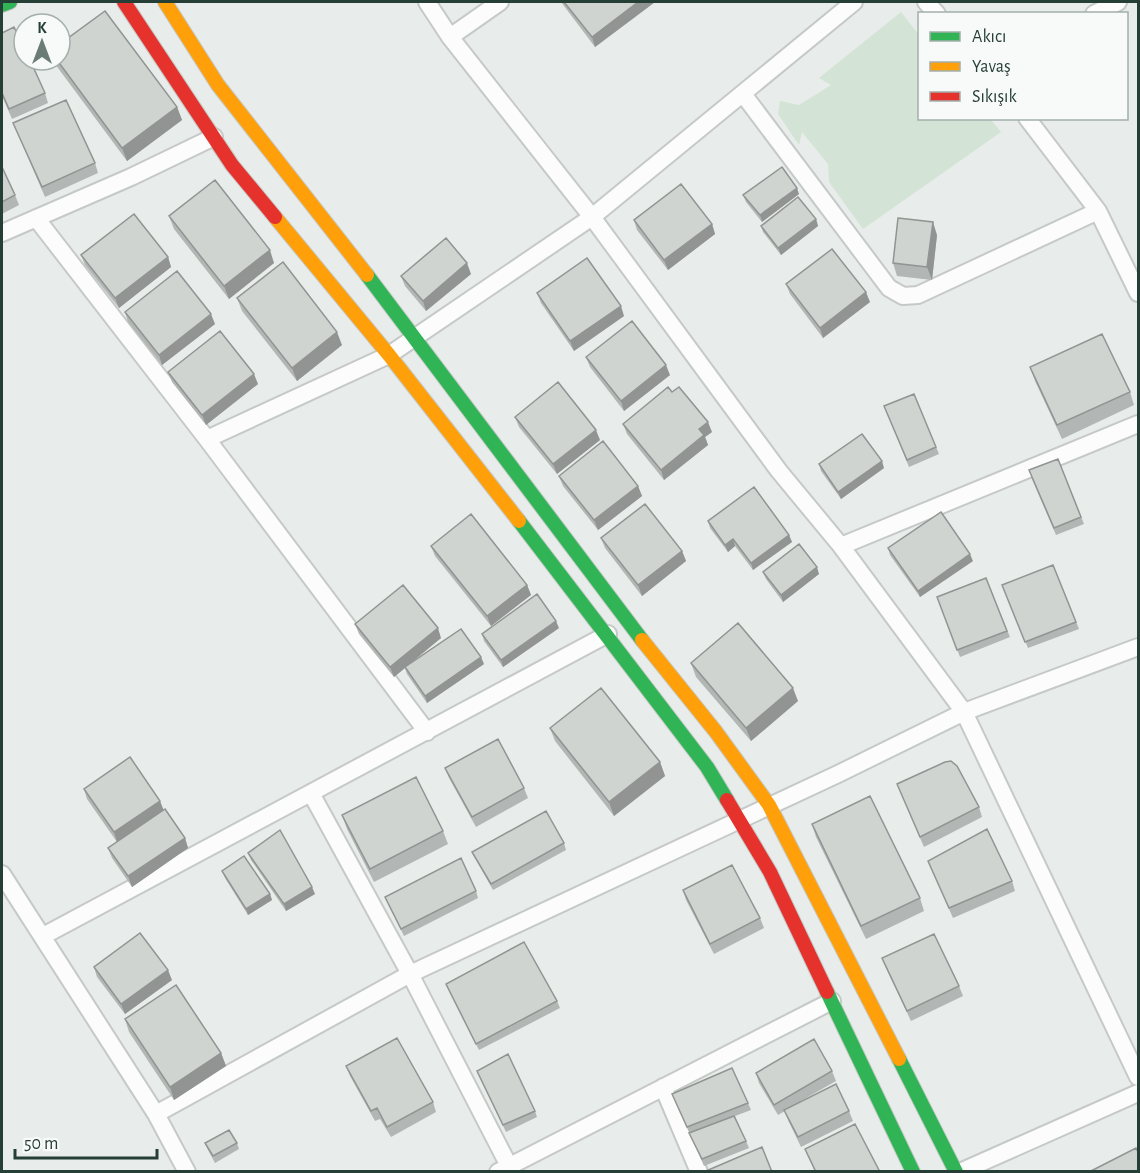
<svg xmlns="http://www.w3.org/2000/svg" width="1140" height="1173" font-family="'Alegreya Sans',sans-serif">
	<style>
		.green { fill: #d3e4d6 }
		.lines { fill: none; stroke-linecap: round; stroke-linejoin: round }
		.street-casing { stroke: #c5c9c7; stroke-width: 20 }
		.fast-casing { stroke: #c4c9c7; stroke-width: 16 }
		.slow-casing { stroke: #c4c9c7; stroke-width: 16 }
		.jam-casing { stroke: #c4c9c7; stroke-width: 16 }
		.street { stroke: #fcfcfc; stroke-width: 16 }
		.fast { stroke: #30b455; stroke-width: 14 }
		.slow { stroke: #ff9f0a; stroke-width: 14 }
		.jam { stroke: #e5322d; stroke-width: 14 }
		.wall { fill: #b2b6b4 }
		.shaded-wall { fill: #919492 }
		.building { fill: #cfd4d1; stroke: #919492; stroke-width: 1.5 }
	</style>
	<rect width="100%" height="100%" fill="#e8ecea"/>
	<path class="green" d="M901 12 919 35 920 118 990 119 1001 132 863 229 829 182 828 164 802 132 799 145 778 114 780 101 799 105 831 85 819 78Z"/>
	<g class="lines">
		<defs>
			<path id="street" d="M427 2 450 37 592 217 779 471 841 546 964 712 1138 1077
				M926 2 937 14
				M1094 14 1118 2
				M450 37 500 2
				M743 94 889 288 903 296 918 295 1098 211
				M1027 118 1098 211 1138 293
				M36 218 207 439 427 732
				M2 233 131 177 214 137
				M207 439 389 355 592 217 854 2
				M841 546 1138 424
				M312 795 410 974 509 1166
				M2 874 156 1114 187 1172
				M43 936 608 634
				M663 1087 699 1172
				M156 1114 410 974 838 774 964 712 1138 647
				M498 1172 832 1001
				M960 1172 1138 1093"/>
			<path id="fast" d="M2 5 10 2
				M367 275 642 640
				M519 521 707 767 727 800
				M827 992 913 1172
				M899 1059 956 1172"/>
			<path id="slow" d="M165 2 218 85 367 275
				M275 217 389 355 519 521
				M642 640 716 732 769 805 899 1059"/>
			<path id="jam" d="M124 2 232 165 275 217
				M727 800 770 872 827 992"/>
		</defs>
		<use href="#street" class="street-casing"/>
		<use href="#fast" class="fast-casing"/>
		<use href="#slow" class="slow-casing"/>
		<use href="#jam" class="jam-casing"/>
		<use href="#street" class="street"/>
		<use href="#fast" class="fast"/>
		<use href="#slow" class="slow"/>
		<use href="#jam" class="jam"/>
	</g>
	<path class="wall" d="M561 2H655L595 47Z
		M2 33 45 93 48 103 12 119 2 96Z
		M54 60H60L177 107 182 120 127 161 55 64Z
		M13 123 95 163 98 173 45 197Z
		M2 167 15 195 19 205 2 214Z
		M799 194 762 222 746 202 743 195Z
		M169 216 274 263 229 299 174 229Z
		M816 219 818 226 781 255 763 232 761 226Z
		M634 220 712 224 715 234 668 270 637 230Z
		M937 235 932 280 897 276 893 263Z
		M81 255 168 257 171 267 119 308 85 265Z
		M471 274 426 311 405 286 401 276Z
		M786 284 870 302 823 338 790 294Z
		M537 293 624 316 574 351 541 303Z
		M237 298 342 345 297 381 242 311Z
		M125 312 215 324 162 365 128 322Z
		M586 357 670 375 624 411 590 367Z
		M1030 367 1130 392 1134 405 1062 439 1035 381Z
		M168 372 258 384 206 425 172 382Z
		M672 392 712 432 705 437 708 445 664 480 627 434 623 424Z
		M914 394 939 454 909 467 884 406Z
		M515 417 600 440 557 474 519 427Z
		M1058 459 1084 524 1056 535 1031 477Z
		M819 464 884 468 841 499 821 471Z
		M559 476 638 486 642 496 598 530 563 486Z
		M708 521 789 535 792 542 753 570 735 546 728 552 710 528Z
		M601 538 682 551 686 561 642 596 605 548Z
		M431 546 527 585 531 595 491 626 435 556Z
		M888 548 973 561 920 597 890 555Z
		M1053 565 1079 629 1028 648 1002 585Z
		M763 572 819 574 783 602 766 579Z
		M986 578 1010 637 960 657 937 597Z
		M355 624 441 638 408 665 484 664 427 703 407 674 405 668 394 677 359 634Z
		M559 628 503 667 484 641 482 634Z
		M691 663 798 701 751 741 696 677Z
		M550 728 660 762 665 776 614 816 555 741Z
		M445 768 524 788 528 798 476 827 449 778Z
		M897 784 979 807 982 817 924 847Z
		M84 789 160 801 163 810 185 838 188 848 132 887 112 858 108 848 117 842 87 799Z
		M342 815 443 831 448 844 374 882 347 829Z
		M812 824 920 898 924 911 866 939 816 837Z
		M564 843 566 850 493 890 475 858 472 852Z
		M248 853 315 894 286 911 251 860Z
		M928 861 1012 881 1015 891 953 918Z
		M222 871 270 894 272 900 248 915 225 878Z
		M683 890 760 918 764 928 714 954 686 900Z
		M476 891 478 898 404 936 385 897Z
		M882 958 959 986 963 996 911 1021 886 968Z
		M94 967 172 980 125 1014 97 977Z
		M446 984 557 1001 560 1008 479 1050 449 991Z
		M125 1019 221 1053 226 1066 174 1100 129 1032Z
		M346 1066 433 1102 436 1112 391 1137 380 1119 375 1121 350 1076Z
		M477 1071 535 1111 537 1117 506 1132Z
		M832 1071 836 1081 801 1101 849 1111 853 1121 801 1147 788 1120 785 1111 778 1115 759 1083 756 1073Z
		M672 1094 748 1103 751 1110 735 1116 749 1148 704 1166Z
		M205 1143H237L239 1149 215 1163 208 1150Z
		M805 1149 880 1172H815Z"/>
	<path class="shaded-wall" d="M638 2H655L595 47 592 37Z
		M177 107 182 120 127 161 122 148Z
		M797 188 799 194 762 222 760 215Z
		M816 219 818 226 781 255 778 248Z
		M933 222 937 235 932 280 927 267Z
		M712 224 715 234 668 270 664 260Z
		M270 250 274 263 229 299 224 286Z
		M168 257 171 267 119 308 115 298Z
		M467 263 471 274 426 311 423 301Z
		M866 292 870 302 823 338 820 328Z
		M621 306 624 316 574 351 570 341Z
		M211 314 215 324 162 365 159 355Z
		M337 332 342 345 297 381 292 368Z
		M666 365 670 375 624 411 621 401Z
		M254 374 258 384 206 425 202 415Z
		M708 422 712 432 705 437 708 445 664 480 661 470 699 429Z
		M596 430 600 440 557 474 553 464Z
		M882 461 884 468 841 499 838 492Z
		M638 486 642 496 598 530 594 520Z
		M789 535 792 542 753 570 751 563Z
		M733 539 735 546 728 552 725 545Z
		M682 551 686 561 642 596 638 585Z
		M970 554 973 561 920 597 918 591Z
		M817 567 819 574 783 602 781 595Z
		M527 585 531 595 491 626 487 616Z
		M556 621 559 628 503 667 501 660Z
		M438 628 441 638 394 677 390 667Z
		M481 657 484 664 427 703 425 696Z
		M793 688 798 701 751 741 746 728Z
		M660 762 665 776 614 816 609 802Z
		M160 801 164 811 117 842 114 832Z
		M185 838 188 848 132 887 128 876Z
		M312 887 315 894 286 911 284 904Z
		M270 894 272 900 248 915 246 909Z
		M168 970 172 980 125 1014 121 1004Z
		M221 1053 226 1066 174 1100 170 1087Z"/>
	<path class="building" d="M564 2H638L592 37Z
		M105 11 177 107 122 148 57 60H60V44Z
		M14 27 24 48V60H30L45 93 9 109 2 93V33Z
		M66 100 95 163 42 187 13 123Z
		M2 167 15 195 2 202Z
		M782 167 797 188 760 215 743 195Z
		M215 180 270 250 224 286 169 216Z
		M681 184 712 224 664 260 634 220Z
		M798 197 816 219 778 248 761 226Z
		M134 214 168 257 115 298 81 255Z
		M898 218 933 222 927 267 893 263Z
		M446 238 467 263 423 301 401 276Z
		M832 249 866 292 820 328 786 284Z
		M587 258 621 306 570 341 537 293Z
		M283 262 337 332 292 368 237 298Z
		M177 271 211 314 159 355 125 312Z
		M632 321 666 365 621 401 586 357Z
		M220 331 254 374 202 415 168 372Z
		M1102 334 1130 392 1057 425 1030 367Z
		M558 382 596 430 553 464 515 417Z
		M668 387 672 392 679 387 708 422 699 429 704 435 661 470 623 424Z
		M914 394 936 447 907 460 884 406Z
		M862 434 882 461 838 492 819 464Z
		M603 441 638 486 594 520 559 476Z
		M1058 459 1081 517 1054 528 1029 470Z
		M754 487 789 535 751 563 733 539 725 545 708 521Z
		M645 504 682 551 638 585 601 538Z
		M941 512 970 554 918 591 888 548Z
		M471 514 527 585 487 616 431 546Z
		M799 544 817 567 781 595 763 572Z
		M1053 565 1076 622 1025 642 1002 585Z
		M986 578 1007 631 957 650 937 597Z
		M403 585 438 628 390 667 355 624Z
		M537 594 556 621 501 660 482 634Z
		M738 623 793 688 746 728 691 663Z
		M461 629 481 657 425 696 405 667Z
		M601 688 660 762 609 802 550 728Z
		M498 739 524 788 472 817 445 768Z
		M130 757 160 801 114 832 84 789Z
		M951 761 957 766 979 807 920 837 897 784 945 762Z
		M416 777 443 831 370 869 342 815Z
		M870 796 920 898 861 926 812 824Z
		M165 809 185 838 128 876 108 848Z
		M546 811 564 843 491 884 472 852Z
		M987 829 1012 881 949 908 928 861Z
		M280 830 312 887 284 904 248 853Z
		M244 856 270 894 246 909 222 871Z
		M461 858 476 891 401 929 385 897Z
		M732 865 760 918 710 944 683 890Z
		M140 933 168 970 121 1004 94 967Z
		M934 934 959 986 907 1011 882 958Z
		M524 942 557 1001 476 1044 446 984Z
		M176 985 221 1053 170 1087 125 1019Z
		M397 1038 433 1102 387 1127 377 1108 371 1111 346 1066Z
		M814 1039 832 1071 774 1105 756 1073Z
		M508 1054 535 1111 503 1125 477 1071Z
		M732 1068 748 1103 687 1127 672 1094Z
		M836 1084 849 1111 798 1137 784 1110Z
		M734 1116 746 1141 702 1159 689 1133Z
		M855 1124 880 1172H816L805 1149Z
		M229 1130 237 1143 213 1156 205 1143Z
		M762 1147 772 1172 706 1171Z
		M1136 1148 1138 1152V1172H1089Z"/>
	<rect width="1140" height="1173" fill="none" stroke="#263f36" stroke-width="6"/>
	<rect x="918" y="12" width="210" height="108" fill="#f7faf8" stroke="#a3afaa" stroke-width="1.5"/>
	<rect x="930" y="32" width="30" height="9" fill="#30b455" stroke="#a3afaa" stroke-width="1.5"/>
	<text x="972" y="42" font-size="18" fill="#263f36">Akıcı</text>
	<rect x="930" y="62" width="30" height="9" fill="#ff9f0a" stroke="#a3afaa" stroke-width="1.5"/>
	<text x="972" y="72" font-size="18" fill="#263f36">Yavaş</text>
	<rect x="930" y="92" width="30" height="9" fill="#e5322d" stroke="#a3afaa" stroke-width="1.5"/>
	<text x="972" y="102" font-size="18" fill="#263f36">Sıkışık</text>
	<g transform="translate(42 42)"><circle r="28" fill="#f7faf8" stroke="#a3afaa" stroke-width="1.5"/>
	<path d="M0-4.5L10 22L0 15L-10 22Z" fill="#6a7c75"/>
	<text y="-9" font-size="16" font-weight="bold" text-anchor="middle" fill="#263f36">K</text>
	</g>
	<path d="M15 1149v9h142v-9" fill="none" stroke="#263f36" stroke-width="3"/>
	<text x="24" y="1149" font-size="18" fill="#263f36" stroke="#f7faf8" stroke-width="4.5" paint-order="stroke">50 m</text>
</svg>
